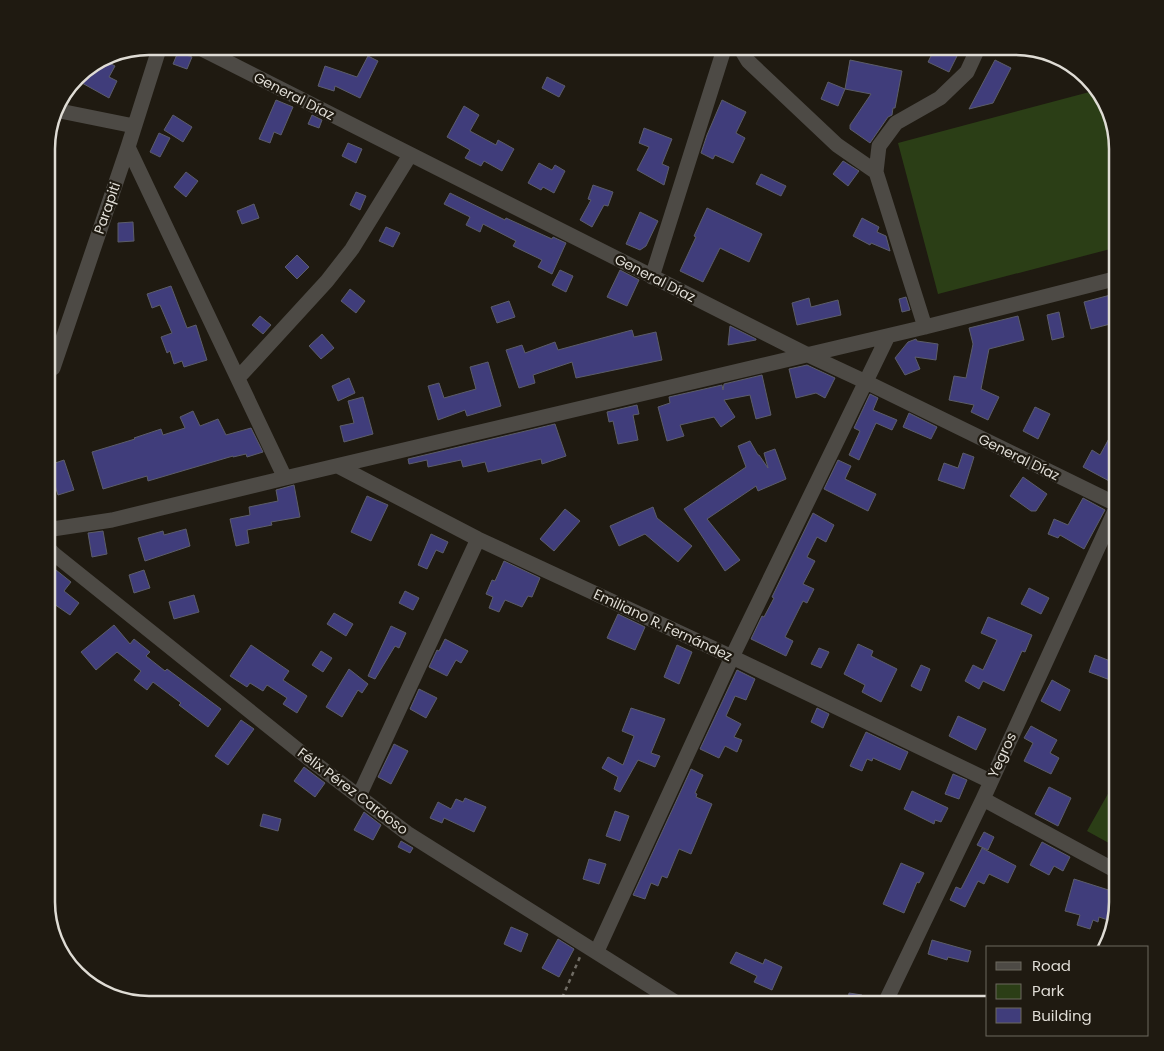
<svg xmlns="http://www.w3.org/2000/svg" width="1164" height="1051" font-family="Poppins,sans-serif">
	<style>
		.green { fill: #2b3e16 }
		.building { fill: #403d7b; stroke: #5c5d69 }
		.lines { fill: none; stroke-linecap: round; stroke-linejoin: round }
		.path { stroke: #706c64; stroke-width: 2.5; stroke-dasharray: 4 4; stroke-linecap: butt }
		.minor { stroke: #4d4a45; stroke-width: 15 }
		.labels { text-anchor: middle; stroke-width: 4.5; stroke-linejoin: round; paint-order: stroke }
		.street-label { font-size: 14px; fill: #dfdcd5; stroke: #1f1a11 }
		.rim { fill: none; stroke: #dfdcd5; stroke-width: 2.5 }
	</style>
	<rect width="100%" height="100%" fill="#1f1a11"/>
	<path class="green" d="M1097 90 1110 109 1118 149V247L938 294 898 143Z
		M1118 776V848L1087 831Z"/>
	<path class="building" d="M936 46H962L949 72 928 62Z
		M178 52 192 57 187 69 173 64Z
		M368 56 378 61 360 98 335 86 334 91 318 86 325 66 357 77Z
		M102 59 115 66 109 77 117 81 109 98 82 83 91 65Z
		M850 60 902 71 895 108H893L892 115 888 117 870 143 850 129V125L871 94 845 89Z
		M995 60 1011 68 993 103 969 109Z
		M547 77 565 86 559 97 542 88Z
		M828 82 845 89 838 106 821 99Z
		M276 100 293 107 281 135 274 132 270 143 259 139Z
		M722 100 746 112 736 133 745 138 733 163 715 155 713 159 701 153 707 135Z
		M464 106 479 115 470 131 496 145 498 140 514 149 502 171 484 161 481 166 465 158 470 150 447 137Z
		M173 115 192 127 183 142 164 130Z
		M312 115 322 120 319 128 308 124Z
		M644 128 672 139 662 164 669 167 664 185 637 170 649 147 639 143Z
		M159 133 170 138 160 157 150 152Z
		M348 143 362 149 356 163 342 156Z
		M843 161 859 171 848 186 833 174Z
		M539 163 552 170 555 165 565 171 554 193 543 187 541 190 528 183Z
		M186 172 198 181 186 197 174 187Z
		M761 174 786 186 781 196 756 184Z
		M593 185 613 192 608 206 604 205 592 227 580 220 591 200 588 199Z
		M356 192 366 196 360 210 350 205Z
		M450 193 505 220 506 218 552 239 553 237 566 243 552 274 538 267 542 260 513 246 516 241 483 224 480 232 466 225 470 217 444 204Z
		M254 204 259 218 242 224 237 211Z
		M707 208 762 234 749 262 720 248 703 282 680 271 696 237 694 236Z
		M640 212 658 221 646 246 640 250 626 244Z
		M862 218 879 227 877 232 886 236 890 251 871 243 870 245 853 236Z
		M133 222 134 241 118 242V223Z
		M386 227 400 233 393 247 379 241Z
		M297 255 309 267 297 279 285 267Z
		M560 270 573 276 566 292 552 285Z
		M620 270 639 280 627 306 607 297Z
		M171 286 187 328 196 325 207 360 184 367 182 361 174 364 170 351 167 353 161 337 172 333 160 305 152 308 147 294Z
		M350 289 365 301 356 313 341 301Z
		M1118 293V322L1091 329 1084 302Z
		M906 297 910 310 902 312 899 299Z
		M809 298 811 307 838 300 841 315 797 325 792 303Z
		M509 301 515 317 497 323 491 307Z
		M1059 312 1064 337 1052 340 1047 315Z
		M260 316 271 325 263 334 252 325Z
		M1018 316 1024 340 989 349 981 389 999 397 988 420 971 412 974 405 949 400 954 376 966 378 973 344 969 328Z
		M730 326 756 339V340L728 345Z
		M632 330 634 337 656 332 662 360 576 378 572 362 533 375 535 383 519 388 506 350 522 345 525 353 555 342 558 350Z
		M322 334 334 348 321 359 309 346Z
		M916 339 917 341 938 344 936 360 915 357 920 369 905 375 895 358 908 342Z
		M488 362 501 406 467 416 465 410 438 420 428 386 439 383 444 398 476 389 470 367Z
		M807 365 835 378 825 398 816 393 796 398 789 369Z
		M762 375 771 415 756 419 750 395 724 400 735 417 721 427 714 417 680 425 684 436 667 441 658 407 670 403 669 397 722 385 723 390 724 384Z
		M349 378 355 393 338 401 332 386Z
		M870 394 878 398 873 410 897 420 892 430 876 423 859 460 849 455 860 431 854 428Z
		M363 397 373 434 344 442 340 426 354 423 348 401Z
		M637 405 639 414 633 415 638 440 618 444 613 421 609 422 607 412Z
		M1035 407 1050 414 1038 439 1023 431Z
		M193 411 200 426 218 419 226 435 251 428 263 452 247 457 246 454 233 457V456L148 481 147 476 103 489 92 452 135 439 134 438 161 429 163 435 185 428 180 417Z
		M909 413 937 427 931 439 903 427Z
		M1118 422V470L1111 482 1083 467 1092 450 1100 455Z
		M555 424 566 456 542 464 541 459 488 472 485 462 463 467 461 460 428 467 427 460 409 464 408 459Z
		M750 441 758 455H759L768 468 764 453 775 449 786 479 758 491 756 486 707 519 740 560 725 571 684 509 746 467 738 446Z
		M963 453 974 457 964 489 938 480 944 463 958 468Z
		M64 460 74 490 58 495 53 479 46 481V466Z
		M838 460 851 466 845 479 876 494 868 511 824 489Z
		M1023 477 1047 494 1036 511H1031L1010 496Z
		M294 485 300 517 271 522 272 525 247 530 249 543 236 546 230 519 250 515 249 507 278 501 276 490Z
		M367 496 388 505 371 541 351 532Z
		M1083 498 1105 510 1084 549 1060 535 1058 538 1048 534 1054 519 1068 525Z
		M653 507 657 518 692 546 678 562 645 534 619 546 610 526Z
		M565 509 580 521 554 551 540 539Z
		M813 513 834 525 826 542 817 537 807 557 815 561 803 584 814 589 807 603 803 601 785 637 793 641 786 656 751 639 762 616 764 617 774 598 772 597Z
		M186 529 190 546 145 561 138 538 163 531 164 535Z
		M103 531 107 554 92 557 88 533Z
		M431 534 448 542 443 553 436 550 427 569 418 565Z
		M504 561 540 578 532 597 528 596 522 607 505 600 499 612 489 608 493 597 486 594 492 580 495 581Z
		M46 562 71 582 64 591 79 603 70 615 54 604 46 614Z
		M144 570 150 588 134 593 129 575Z
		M1029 588 1049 598 1041 614 1021 604Z
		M405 591 419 598 413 610 399 603Z
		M194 595 199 612 174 619 169 602Z
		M334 613 353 624 346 636 327 624Z
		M618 614 645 627 635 650 607 638Z
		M988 617 1032 635 1025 652 1022 651 1004 691 983 681 979 689 965 681 973 665 983 670 997 640 981 633Z
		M114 625 130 644 134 639 150 652 146 656 165 671 167 669 221 709 208 727 179 705 181 703 153 682 147 690 134 680 141 671 117 652 96 670 81 652Z
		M391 626 406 633 399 648 395 646 375 679 368 676Z
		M445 639 468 651 461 663 456 660 447 676 429 667 437 650 439 651Z
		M858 644 873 651 871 656 897 669 881 702 862 692 865 685 844 674Z
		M251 645 289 671 283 680 307 696 297 713 283 704 287 698 267 685 263 691 250 683 247 687 230 676Z
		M677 645 692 652 679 684 664 677Z
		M819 648 829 652 821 668 811 664Z
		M321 651 332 658 323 672 312 665Z
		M1095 655 1118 664V683L1089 672Z
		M921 665 930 669 921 691 911 686Z
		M349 669 368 684 362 693 358 690 342 717 326 707Z
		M737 670 755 679 746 700 735 696 726 716 741 724 734 737 742 740 737 752 725 746 719 758 700 749Z
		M1052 680 1070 690 1060 711 1041 701Z
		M419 689 437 698 426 718 410 709Z
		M631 708 665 719 651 753 660 756 655 767 638 760 620 792 614 789 618 777 602 768 608 757 623 765 634 736 622 731Z
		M817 708 829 714 823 728 811 722Z
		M958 716 986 729 976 750 949 736Z
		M241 720 254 729 228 765 215 756Z
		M1031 726 1057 740 1050 753 1059 758 1051 774 1024 761 1033 743 1024 738Z
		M866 732 908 752 900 770 873 758 872 761 867 759 862 771 850 766Z
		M394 744 408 751 391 784 378 777Z
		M304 767 325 783 315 797 294 781Z
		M691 769 703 775 695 793 697 794 696 797 712 804 691 854 679 849 667 878 662 876 658 886 651 883 645 899 633 895Z
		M953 774 967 780 959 799 945 794Z
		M1049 787 1071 798 1058 826 1035 814Z
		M912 791 948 808 941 822 935 820 934 824 904 809Z
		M465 798 486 807 474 832 444 818 442 823 430 818 438 802 451 809 456 799 463 802Z
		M615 811 629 816 620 841 606 836Z
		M364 812 381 825 373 840 354 830Z
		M263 814 281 819 278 831 260 826Z
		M984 832 994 837 988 850 977 845Z
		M401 841 413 848 410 853 398 847Z
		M1042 842 1070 857 1063 871 1054 866 1049 875 1030 865Z
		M982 848 1016 866 1008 883 989 874 984 884 978 881 965 907 950 900 956 887 961 889Z
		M589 859 606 864 599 884 583 879Z
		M901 863 924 873 919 883 917 882 904 913 883 904Z
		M1074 879 1118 893V908L1114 922 1099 917 1098 922 1093 920 1090 929 1077 925 1080 915 1065 911Z
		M511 927 528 934 521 952 504 944Z
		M558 939 574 949 559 977 542 968Z
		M932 940 971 951 968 962 948 957 947 960 928 954Z
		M736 952 763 964 765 959 782 967 772 990 754 982 757 976 730 963Z
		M849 993 862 995 860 1005H847Z"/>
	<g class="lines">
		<path class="path" d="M559 1005 580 957"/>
		<path class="minor" d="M196 46 806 354 866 382 1118 505
			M739 46 748 61 837 145 876 172
			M55 110 134 126
			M128 147 285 478
			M652 277 725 46
			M925 327 876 172 879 146 896 123 940 98 967 72 979 46
			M46 372 53 368 128 147 160 46
			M238 378 327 281 352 249 410 155
			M338 466 478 539 732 657 990 781
			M46 530 112 520 285 478 925 327 1118 278
			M46 546 54 554 308 758 407 833 680 1005
			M359 796 478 539
			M983 799 1118 872
			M597 951 732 657 888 336
			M884 1005 983 799 1118 504"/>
	</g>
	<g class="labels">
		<g class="street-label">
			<text transform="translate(294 96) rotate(27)" y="5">General Díaz</text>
			<text transform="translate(107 208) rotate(-71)" y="5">Parapiti</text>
			<text transform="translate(655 278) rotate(27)" y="5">General Díaz</text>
			<text transform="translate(1019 457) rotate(26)" y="5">General Díaz</text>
			<text transform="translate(663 625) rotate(25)" y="5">Emiliano R. Fernández</text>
			<text transform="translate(1002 755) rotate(-65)" y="5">Yegros</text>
			<text transform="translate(353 791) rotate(37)" y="5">Félix Pérez Cardoso</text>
		</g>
	</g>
	<path d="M0 0H1164V1051H0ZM149 55H1015A94 94 0 0 1 1109 149V902A94 94 0 0 1 1015 996H149A94 94 0 0 1 55 902V149A94 94 0 0 1 149 55Z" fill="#1f1a11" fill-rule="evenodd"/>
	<path class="rim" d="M149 55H1015A94 94 0 0 1 1109 149V902A94 94 0 0 1 1015 996H149A94 94 0 0 1 55 902V149A94 94 0 0 1 149 55Z"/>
	<rect x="986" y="946" width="162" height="90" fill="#1f1a11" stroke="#6c685f"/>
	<rect x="996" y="962" width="25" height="8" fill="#4d4a45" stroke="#6c685f"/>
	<text x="1032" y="971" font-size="15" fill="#dfdcd5">Road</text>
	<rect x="996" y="984" width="25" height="15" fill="#2b3e16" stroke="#6c685f"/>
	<text x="1032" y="996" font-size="15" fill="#dfdcd5">Park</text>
	<rect x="996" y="1008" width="25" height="15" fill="#403d7b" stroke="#6c685f"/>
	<text x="1032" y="1021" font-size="15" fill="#dfdcd5">Building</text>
</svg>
